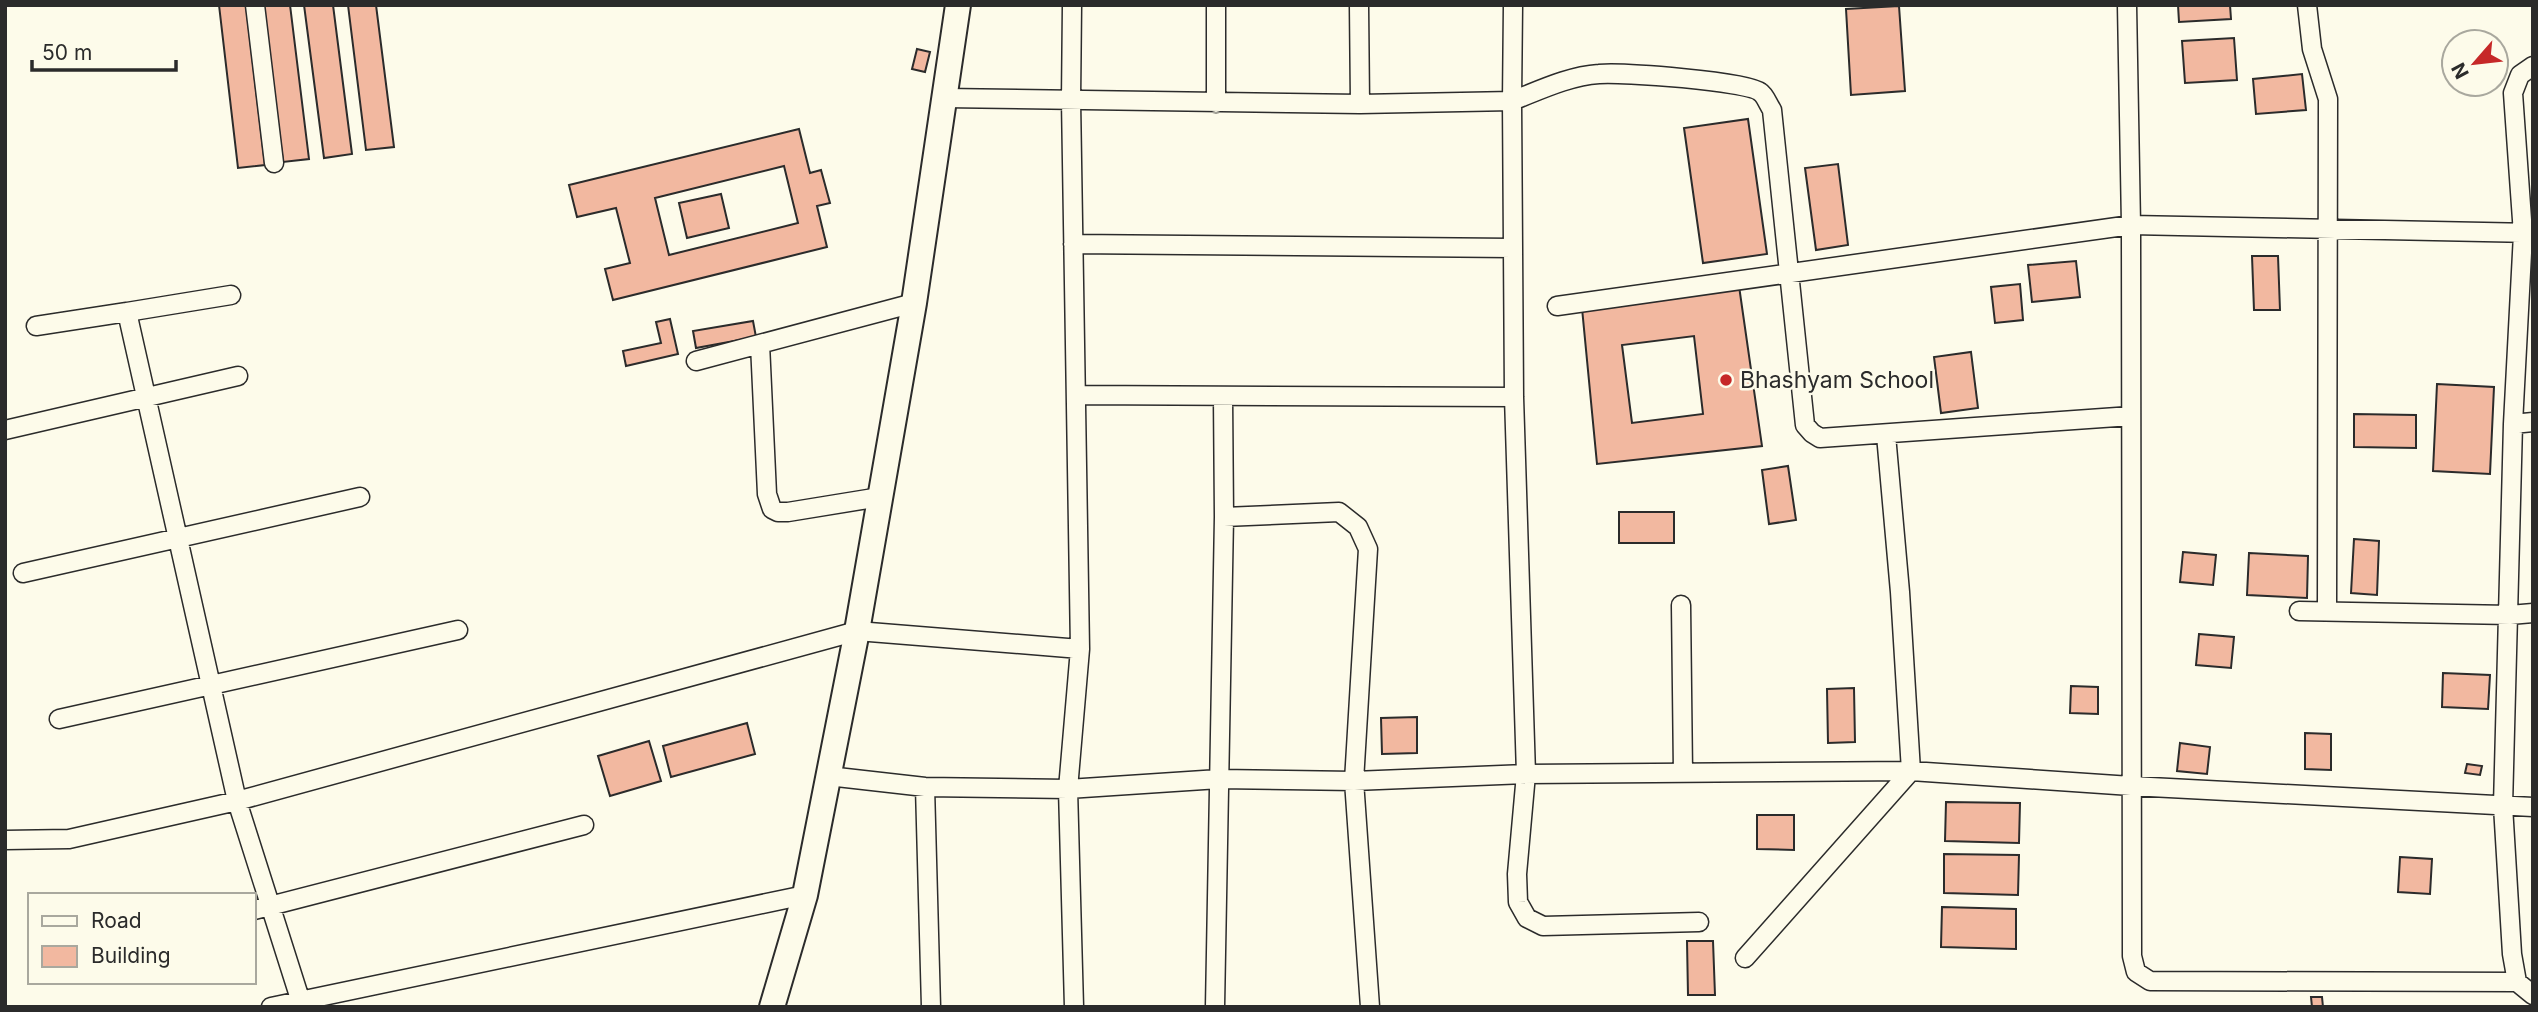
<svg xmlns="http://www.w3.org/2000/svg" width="2538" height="1012" font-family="Inter,sans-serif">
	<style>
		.building { fill: #f2b8a0; stroke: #2b2b2b; stroke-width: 2; fill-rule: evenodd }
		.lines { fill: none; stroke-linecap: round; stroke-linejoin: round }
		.street-casing { stroke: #2b2b2b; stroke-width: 21 }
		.secondary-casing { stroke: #2b2b2b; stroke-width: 28 }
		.street { stroke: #fdfbea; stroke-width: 18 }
		.secondary { stroke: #fdfbea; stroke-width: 24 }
		.poi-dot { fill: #c62828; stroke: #fdfbea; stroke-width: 2.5 }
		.labels { text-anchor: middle; stroke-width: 5; stroke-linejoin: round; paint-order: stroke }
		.poi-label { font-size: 23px; fill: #2b2b2b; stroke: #fdfbea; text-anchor: start }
	</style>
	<rect width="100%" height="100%" fill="#fdfbea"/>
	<path class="building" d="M219 5H246L265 165 238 168Z
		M263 5H290L309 159 283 162Z
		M304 5H333L352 154 324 158Z
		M348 5H376L394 147 366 150Z
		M2178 5H2230L2231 19 2179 22Z
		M1899 6 1905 91 1851 95 1846 9Z
		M2234 38 2237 80 2185 83 2182 41Z
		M917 49 930 52 925 72 912 69Z
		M2302 74 2306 110 2256 114 2253 79Z
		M1748 119 1767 254 1703 263 1684 128Z
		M799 129 810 173 821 170 830 203 817 206 827 247 613 300 605 269 630 263 616 208 577 217 569 185ZM784 166 798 223 669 255 655 198Z
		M1838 164 1848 245 1816 250 1805 168Z
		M721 194 729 228 687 238 679 203Z
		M2252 256H2278L2280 310H2254Z
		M2076 261 2080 297 2032 302 2028 265Z
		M2020 284 2023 320 1995 323 1991 287Z
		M1739 286 1762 446 1597 464 1582 308ZM1694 336 1703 414 1632 423 1622 345Z
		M670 319 678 354 626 366 623 351 661 343 656 322Z
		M753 321 756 337 696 348 693 331Z
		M1971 352 1978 408 1941 413 1934 357Z
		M2437 384 2494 387 2490 474 2433 471Z
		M2354 414 2416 415V448L2354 447Z
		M1788 466 1796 520 1769 524 1762 470Z
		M1619 512H1674V543H1619Z
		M2354 539 2379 541 2377 595 2351 593Z
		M2183 552 2216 555 2213 585 2180 582Z
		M2249 553 2308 556 2307 598 2247 595Z
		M2199 634 2234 637 2231 668 2196 665Z
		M2443 673 2490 675 2488 709 2442 707Z
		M2071 686 2098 687V714L2070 713Z
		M1854 688 1855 742 1828 743 1827 689Z
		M1417 717V753L1382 754 1381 718Z
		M747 723 755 754 671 777 663 746Z
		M2305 733 2331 734V770L2305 769Z
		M649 741 661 781 610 796 598 756Z
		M2180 743 2210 747 2207 774 2177 771Z
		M2467 764 2482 766 2480 775 2465 773Z
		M1946 802 2020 803 2019 843 1945 841Z
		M1757 815H1794V850L1757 849Z
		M1944 854 2019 855 2018 895 1944 893Z
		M2400 857 2432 859 2430 894 2398 892Z
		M1942 907 2016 909V949L1941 947Z
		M1687 941H1713L1715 995H1688Z
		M2311 997H2322L2323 1007H2312Z"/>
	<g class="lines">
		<defs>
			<path id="street" d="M255 5 274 163
				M1072 5 1071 100 1080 649 1068 789 1074 1007
				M1359 5 1360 104
				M1513 5 1512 101C1540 90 1569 76 1599 74 1621 72 1747 81 1760 92 1765 95 1768 104 1772 110L1805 425 1812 433 1820 438 2131 416
				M2127 5 2131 225 2132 956 2136 972 2150 981 2517 982
				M2307 5 2312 49 2328 99 2327 609
				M2533 66 2520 75 2513 93 2523 234 2513 424 2503 806 2512 954 2517 982 2533 995
				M944 98 1360 104 1512 101 1514 397 1526 774 1517 874 1518 902 1527 918 1543 926 1699 922
				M1216 103V5
				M1073 244 1512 248
				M1557 306 2131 225 2533 233
				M127 312 231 295
				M36 326 127 312 237 801 300 999
				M760 344 767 494 772 509 778 512H788L880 497
				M696 361 914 303
				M1076 395 1514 397
				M2513 424 2533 422
				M5 430 238 376
				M1224 517 1339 512 1358 527 1368 549 1354 781 1370 1007
				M23 573 360 497
				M1681 605 1683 773
				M2299 611 2510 615 2533 613
				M59 719 458 630
				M828 776 925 787 1068 789 1219 779 1354 781 1526 774 1911 771 2131 786 2533 807
				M925 787 931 1007
				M5 840 69 839 237 801 857 631 1080 649
				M254 910 584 825
				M1745 958 1911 771 1900 592 1886 435
				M271 1007 805 895
				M1215 1007 1224 517 1223 397"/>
			<path id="secondary" d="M772 1007 805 895 857 631 914 303 958 5"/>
		</defs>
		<use href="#street" class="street-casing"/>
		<use href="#secondary" class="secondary-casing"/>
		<use href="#street" class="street"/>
		<use href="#secondary" class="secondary"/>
	</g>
	<circle class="poi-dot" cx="1726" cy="380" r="7"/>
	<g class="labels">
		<g class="poi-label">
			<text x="1740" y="388">Bhashyam School</text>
		</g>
	</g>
	<rect width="2538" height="1012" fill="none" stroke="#2b2b2b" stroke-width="14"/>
	<rect x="28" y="893" width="228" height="91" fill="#fdfbea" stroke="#a9a89e" stroke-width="2"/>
	<rect x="42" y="916" width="35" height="10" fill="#fdfbea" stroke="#a9a89e" stroke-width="2"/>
	<text x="91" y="928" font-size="21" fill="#2b2b2b">Road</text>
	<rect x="42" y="946" width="35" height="21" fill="#f2b8a0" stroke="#a9a89e" stroke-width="2"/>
	<text x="91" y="963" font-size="21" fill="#2b2b2b">Building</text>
	<g transform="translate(2475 63) rotate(242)"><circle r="33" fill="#fdfbea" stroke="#a9a89e" stroke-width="2"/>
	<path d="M0-5L12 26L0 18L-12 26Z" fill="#c62828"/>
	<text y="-10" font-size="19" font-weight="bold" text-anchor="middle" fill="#2b2b2b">N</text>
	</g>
	<path d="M32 60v10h144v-10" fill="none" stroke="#2b2b2b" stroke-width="3.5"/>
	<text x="42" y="60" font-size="21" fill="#2b2b2b" stroke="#fdfbea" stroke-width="5" paint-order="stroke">50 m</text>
</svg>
